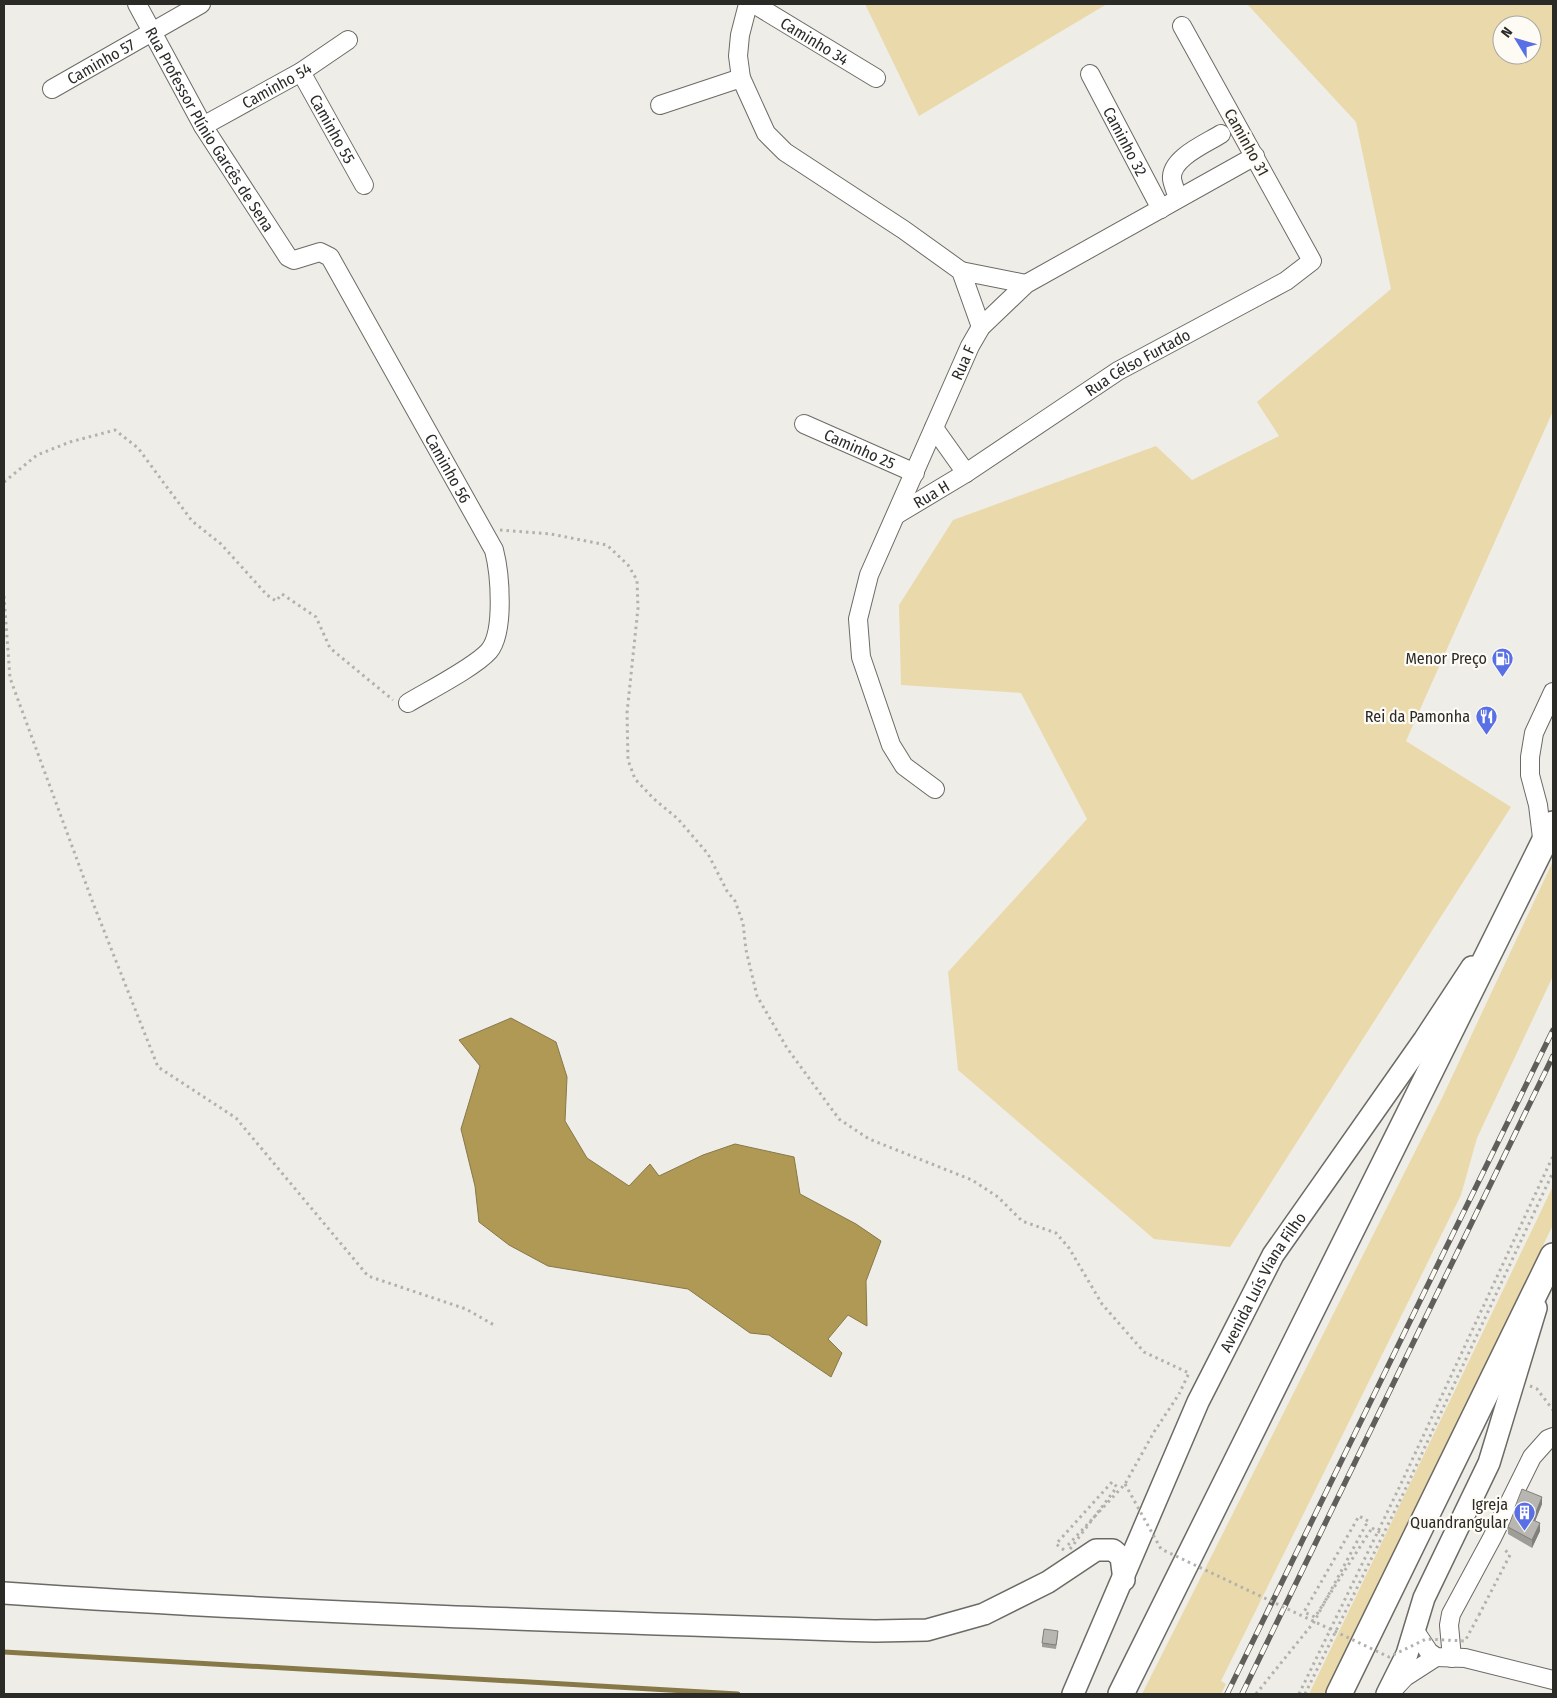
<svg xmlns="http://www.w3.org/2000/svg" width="1557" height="1698" font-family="'Fira Sans Condensed',sans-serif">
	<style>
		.green { fill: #eadaab; fill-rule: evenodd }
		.water { fill: #af9955; stroke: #877847 }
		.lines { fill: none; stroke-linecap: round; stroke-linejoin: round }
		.stream { stroke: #877847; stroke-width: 5 }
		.minor-casing { stroke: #6c6a65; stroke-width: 20 }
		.major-casing { stroke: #6c6a65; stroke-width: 24 }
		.highway-casing { stroke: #6c6a65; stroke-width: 28 }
		.path { stroke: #b2b1ac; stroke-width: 3; stroke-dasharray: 2.5 4; stroke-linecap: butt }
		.minor { stroke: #fff; stroke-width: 18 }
		.major { stroke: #fff; stroke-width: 21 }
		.highway { stroke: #fff; stroke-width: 25 }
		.rail-casing { stroke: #605f5c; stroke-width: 5.5 }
		.rail { stroke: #fdfbf4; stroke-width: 4; stroke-dasharray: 11; stroke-linecap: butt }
		.path-bridge { stroke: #b2b1ac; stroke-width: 3; stroke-dasharray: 2.5 4; stroke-linecap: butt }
		.wall { fill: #9e9d97 }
		.shaded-wall { fill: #817f7b }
		.building { fill: #b8b6b0; stroke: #817f7b }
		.labels { text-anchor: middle; stroke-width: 4.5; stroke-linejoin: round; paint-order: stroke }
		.street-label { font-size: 16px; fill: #2a2a27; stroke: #fdfbf4 }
		.poi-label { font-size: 16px; fill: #2a2a27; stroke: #fdfbf4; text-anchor: end }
	</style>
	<rect width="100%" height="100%" fill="#efede7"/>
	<path class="green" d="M865 4H1107L919 116Z
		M1247 4H1553V411L1406 741 1511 807 1230 1247 1154 1239 958 1070 948 972 1087 819 1021 693 901 685 899 605 953 520 1156 446 1192 480 1279 436 1257 402 1391 289 1356 122ZM1502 25H1532V55H1502Z
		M1553 861V976L1477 1138 1461 1195 1221 1681 1226 1684 1221 1694H1142L1442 1098Z
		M1553 1186V1225L1324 1694H1309Z"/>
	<path class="water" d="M511 1018 556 1042 567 1077 565 1121 587 1158 629 1186 650 1164 659 1176 703 1155 735 1144 794 1157 800 1194 856 1224 881 1241 866 1281 867 1326 848 1315 828 1339 842 1353 831 1377 769 1335 750 1333 688 1289 548 1266 509 1245 479 1222 475 1186 461 1129 480 1066 459 1040Z"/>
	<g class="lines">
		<path class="stream" d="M4 1652 738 1694"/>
		<defs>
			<g id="minor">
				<path id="s1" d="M137 4 203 126 288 257 294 260 320 252 330 257 494 550C500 573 505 632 489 651 475 667 428 691 408 703"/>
				<path d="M748 4 740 35 738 56 741 78 766 133 785 152 904 230 961 271 981 327"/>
				<path id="s2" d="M754 4 876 78"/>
				<path id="s3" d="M301 72 364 185"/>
				<path id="s4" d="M1090 74 1161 209"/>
				<path id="s5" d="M52 89 201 4"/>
				<path d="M660 105 741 78"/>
				<path id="s6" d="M203 126 301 72 348 40"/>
				<path d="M1178 198C1176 192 1173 185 1172 179 1170 158 1207 143 1221 134"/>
				<path d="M961 271 1026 284"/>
				<path id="s7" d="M804 424 915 473"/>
				<path d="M934 428 966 473"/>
				<path id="s8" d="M896 515 966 473 1118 371 1286 281 1312 261 1182 26"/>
				<path id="s9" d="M935 789 904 766 891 745 861 657 858 619 869 575 970 346 981 327 1026 284 1255 156"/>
				<path d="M1543 846 1538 805 1530 775V757L1534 733 1553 692"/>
				<path d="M1415 1631 1429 1652 1436 1657 1465 1658 1553 1680"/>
				<path d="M1452 1658 1449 1625 1451 1614 1492 1538 1532 1457 1548 1439 1553 1437"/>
				<path d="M1391 1692 1405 1677 1436 1657"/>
			</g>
			<g id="major">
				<path d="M4 1593C294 1613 584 1622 875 1631L927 1630 984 1614 1048 1582 1096 1550H1113L1121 1557 1124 1580"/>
				<path id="s10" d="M1073 1694 1198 1402 1273 1255 1424 1040 1472 967"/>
				<path d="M1387 1694 1407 1654 1424 1598 1489 1463 1536 1308"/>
			</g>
			<path id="highway" d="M1121 1694 1553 824
				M1339 1694 1553 1256"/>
		</defs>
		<use href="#minor" class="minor-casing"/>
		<use href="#major" class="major-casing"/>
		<use href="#highway" class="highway-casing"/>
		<path class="path" d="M4 482 37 455 70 442 115 430 138 448 192 521 221 544 267 595 276 601 282 594 316 617 330 648 393 700
			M500 530 551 534 607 545 628 565 637 580 638 608 627 713 628 760 635 779 654 799 678 819 708 854 727 891 735 901 743 923 746 950 757 996 787 1048 839 1119 869 1139 972 1180 998 1197 1022 1221 1056 1233 1069 1248 1102 1304 1144 1352 1189 1373 1179 1394
			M4 596 10 678 93 903 158 1067 236 1118 368 1276 466 1309 494 1325
			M1530 1386 1537 1389 1553 1410
			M1372 1528 1383 1534
			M1068 1545 1125 1484 1154 1432 1179 1394
			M1064 1550 1056 1544 1112 1482 1117 1487
			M1479 1615 1510 1555 1504 1549
			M1256 1694 1314 1622 1368 1521
			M1299 1694 1400 1486 1553 1156
			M1305 1694 1404 1492 1553 1172"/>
		<use href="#minor" class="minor"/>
		<use href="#major" class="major"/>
		<use href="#highway" class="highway"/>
		<defs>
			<path id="rail" d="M1227 1694 1553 1030
				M1242 1694 1553 1056"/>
		</defs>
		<use href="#rail" class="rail-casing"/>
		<use href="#rail" class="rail"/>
		<path class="path-bridge" d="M1125 1484 1161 1549 1389 1657 1426 1639 1465 1641 1479 1615
			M1368 1521 1359 1516 1304 1612 1315 1617 1372 1528
			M1070 1549 1117 1487"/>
	</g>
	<path class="wall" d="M1542 1504 1535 1521 1540 1531 1532 1548 1508 1534V1527L1515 1512V1507Z
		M1058 1635 1056 1649 1042 1647V1643Z"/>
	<path class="shaded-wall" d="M1542 1497V1504L1534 1524V1517Z
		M1540 1523V1531L1532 1548V1540Z"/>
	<path class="building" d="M1522 1489 1542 1497 1534 1517 1515 1507Z
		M1514 1512 1540 1523 1532 1540 1508 1527Z
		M1044 1629 1058 1631 1056 1645 1042 1643Z"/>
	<defs>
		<symbol id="fuel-pin" viewBox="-11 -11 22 30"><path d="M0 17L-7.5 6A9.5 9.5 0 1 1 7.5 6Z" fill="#596fe5" stroke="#fdfbf4"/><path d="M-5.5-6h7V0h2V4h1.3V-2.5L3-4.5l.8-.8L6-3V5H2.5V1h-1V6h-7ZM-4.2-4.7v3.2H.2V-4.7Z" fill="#fff"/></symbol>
		<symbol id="restaurant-pin" viewBox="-11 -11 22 30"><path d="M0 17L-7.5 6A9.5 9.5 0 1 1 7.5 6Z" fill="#596fe5" stroke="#fdfbf4"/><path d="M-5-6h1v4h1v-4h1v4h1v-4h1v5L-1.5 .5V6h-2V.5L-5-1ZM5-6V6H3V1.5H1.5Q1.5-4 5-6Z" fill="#fff"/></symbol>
		<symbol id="building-pin" viewBox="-11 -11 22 30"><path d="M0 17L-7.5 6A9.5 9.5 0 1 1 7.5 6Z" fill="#596fe5" stroke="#fdfbf4"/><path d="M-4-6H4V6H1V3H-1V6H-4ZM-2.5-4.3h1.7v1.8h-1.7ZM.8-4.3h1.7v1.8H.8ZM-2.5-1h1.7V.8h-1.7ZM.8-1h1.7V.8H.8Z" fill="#fff"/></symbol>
	</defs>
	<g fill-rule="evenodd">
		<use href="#fuel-pin" x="1490" y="646" width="25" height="34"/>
		<use href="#restaurant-pin" x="1474" y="704" width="25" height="34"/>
		<use href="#building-pin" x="1512" y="1500" width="25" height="34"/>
	</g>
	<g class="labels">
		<g class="street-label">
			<text dy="6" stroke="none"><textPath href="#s2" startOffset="71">Caminho 34</textPath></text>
			<text dy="6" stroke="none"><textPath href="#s5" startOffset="56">Caminho 57</textPath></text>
			<text dy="6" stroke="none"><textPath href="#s6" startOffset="84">Caminho 54</textPath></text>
			<text dy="6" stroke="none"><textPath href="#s1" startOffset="145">Rua Professor Plínio Garcês de Sena</textPath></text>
			<text dy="6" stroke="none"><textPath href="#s3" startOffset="65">Caminho 55</textPath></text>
			<text dy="6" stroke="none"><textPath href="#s4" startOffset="76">Caminho 32</textPath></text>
			<text transform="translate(1247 142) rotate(61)" y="6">Caminho 31</text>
			<text dy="6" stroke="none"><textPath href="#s9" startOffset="472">Rua F</textPath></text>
			<text dy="6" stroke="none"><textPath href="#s8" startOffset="286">Rua Célso Furtado</textPath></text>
			<text dy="6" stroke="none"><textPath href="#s7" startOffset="61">Caminho 25</textPath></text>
			<text dy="6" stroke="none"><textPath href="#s1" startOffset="582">Caminho 56</textPath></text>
			<text dy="6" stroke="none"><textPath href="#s8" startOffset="41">Rua H</textPath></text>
			<text dy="6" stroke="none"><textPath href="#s10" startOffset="454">Avenida Luís Viana Filho</textPath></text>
		</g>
		<g class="poi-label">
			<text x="1487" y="664">Menor Preço</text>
			<text x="1470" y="722">Rei da Pamonha</text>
			<text x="1508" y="1510">Igreja<tspan x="1508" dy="18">Quandrangular</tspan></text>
		</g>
	</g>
	<rect width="1557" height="1698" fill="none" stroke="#2a2a27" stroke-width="10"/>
	<g transform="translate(1517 40) rotate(307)"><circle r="24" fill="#fdfbf4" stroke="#a9a7a2"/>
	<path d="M0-4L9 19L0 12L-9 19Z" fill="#596fe5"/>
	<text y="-8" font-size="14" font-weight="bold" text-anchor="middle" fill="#2a2a27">N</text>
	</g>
</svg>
